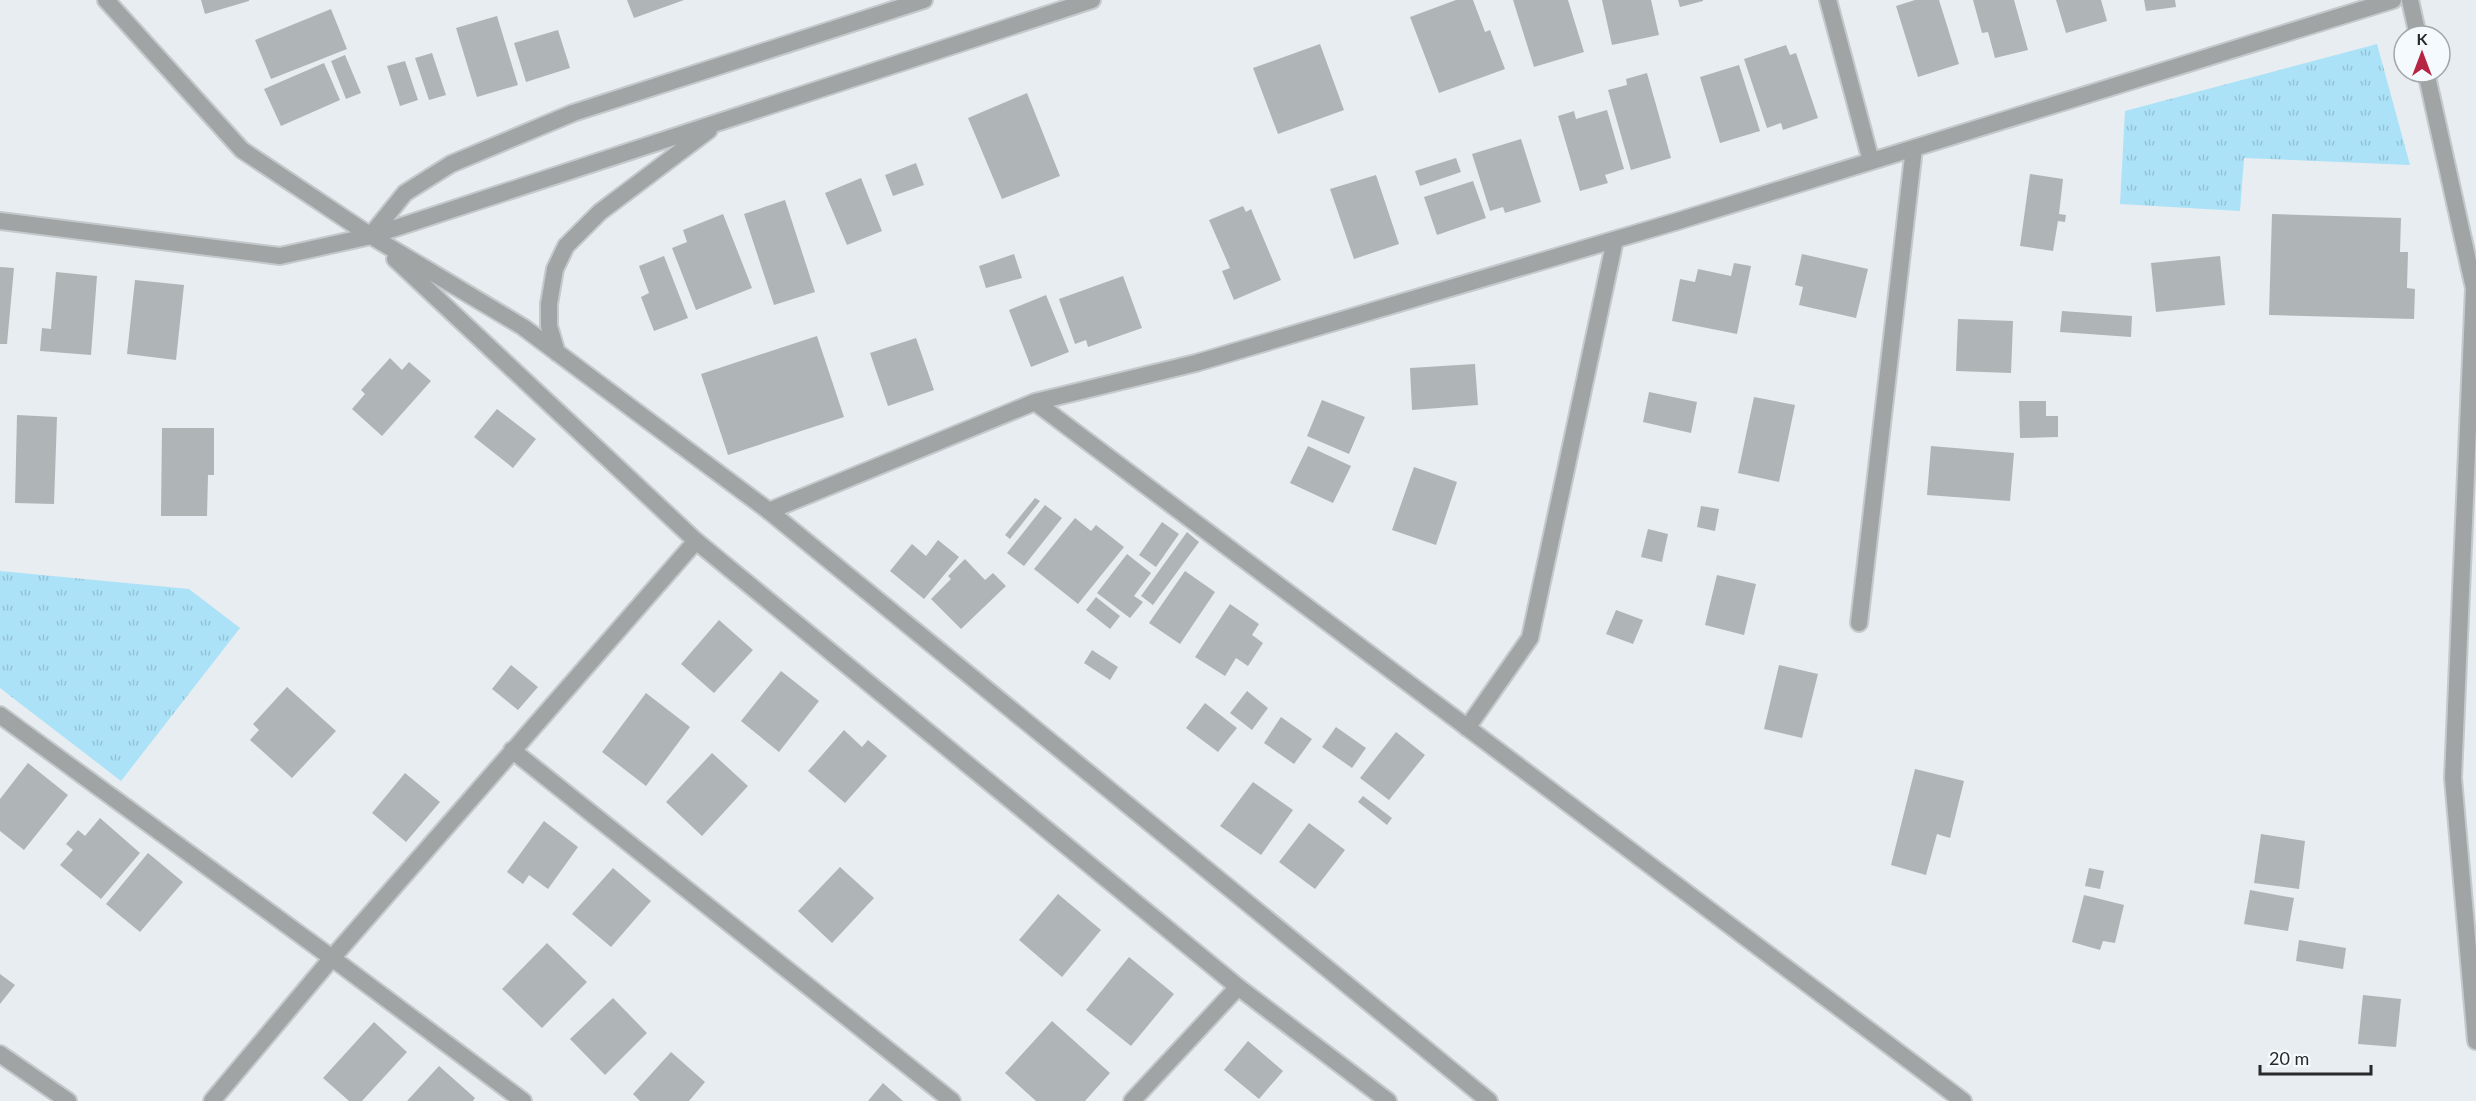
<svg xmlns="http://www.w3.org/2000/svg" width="2476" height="1101" font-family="Lato,sans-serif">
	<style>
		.park { fill: url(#park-tufts) }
		.building { fill: #afb5b7 }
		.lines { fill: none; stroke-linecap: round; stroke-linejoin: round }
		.minor-casing { stroke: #c4cacc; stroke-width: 20 }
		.tertiary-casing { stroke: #c4cacc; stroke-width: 20 }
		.minor { stroke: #a1a4a5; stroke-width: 16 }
		.tertiary { stroke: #a1a4a5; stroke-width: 16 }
	</style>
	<defs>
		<pattern id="park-tufts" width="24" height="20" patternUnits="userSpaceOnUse" patternTransform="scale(1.5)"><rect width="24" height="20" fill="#abe2f8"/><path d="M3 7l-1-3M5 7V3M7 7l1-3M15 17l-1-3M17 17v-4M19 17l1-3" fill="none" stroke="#93c2d5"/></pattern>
	</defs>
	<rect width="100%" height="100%" fill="#e7edf0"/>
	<path class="park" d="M2377 44 2410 165 2244 158 2240 211 2120 204 2125 111Z
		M0 571 189 589 240 628 121 781 0 688Z"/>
	<path class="building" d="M201 0H249V1L205 14Z
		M627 0H684L634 18Z
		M1456 0H1473L1485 32 1490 30 1505 69 1439 93 1410 17Z
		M1513 0H1568L1584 52 1534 67Z
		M1602 0H1651L1659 35 1612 45Z
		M1678 0H1703V1L1680 7Z
		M1915 0H1939L1959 64 1918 77 1896 6Z
		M1973 0H2014L2028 50 1995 58 1988 32 1982 33Z
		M2056 0H2101L2107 21 2066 33Z
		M2144 0H2175L2176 7 2146 11Z
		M331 9 347 49 271 79 255 40Z
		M497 16 518 85 477 97 456 28Z
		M558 30 570 68 526 82 514 43Z
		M1320 44 1344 110 1278 134 1253 68Z
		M1786 45 1790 55 1796 53 1818 118 1783 130 1781 123 1767 128 1744 59Z
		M432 53 446 95 429 100 415 58Z
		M345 55 361 93 346 99 331 61Z
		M405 61 418 100 400 106 387 66Z
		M324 63 340 100 281 126 264 89Z
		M1739 65 1760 131 1720 143 1700 77Z
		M1647 73 1671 158 1631 170 1608 90 1627 85 1626 79Z
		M1027 93 1060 176 1002 199 968 118Z
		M1607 110 1624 169 1605 175 1608 183 1580 191 1558 116 1574 111 1576 119Z
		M1521 139 1541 202 1505 213 1503 207 1490 211 1472 154Z
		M1456 158 1461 172 1420 186 1415 171Z
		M916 163 924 185 893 196 885 175Z
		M2030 174 2063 179 2059 214 2066 215 2065 222 2058 221 2053 251 2020 246Z
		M1376 175 1399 244 1354 259 1330 189Z
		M861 178 882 231 847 245 825 193Z
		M1473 181 1486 218 1437 235 1424 197Z
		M785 200 815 292 774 305 744 214Z
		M1243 206 1246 212 1251 209 1281 280 1234 300 1222 271 1230 268 1209 220Z
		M723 214 752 288 696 310 672 248 687 242 683 230Z
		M2272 214 2401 218 2400 252H2408L2407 288 2415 289 2414 319 2269 315Z
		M1014 254 1022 278 986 288 979 266Z
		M1802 254 1868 269 1856 318 1799 305 1803 287 1795 285Z
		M664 256 688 318 654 331 641 297 649 293 639 266Z
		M2220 256 2225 305 2156 312 2151 263Z
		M1734 263 1751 266 1737 334 1672 321 1680 279 1695 282 1698 269 1731 276Z
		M0 267 14 268 7 344H0Z
		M56 272 97 276 91 355 40 351 42 328 51 329Z
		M1123 276 1142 328 1088 347 1086 340 1075 344 1059 299Z
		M135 280 184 285 176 360 127 354Z
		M1046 295 1069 352 1031 367 1009 310Z
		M2062 311 2132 316 2131 337 2060 332Z
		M1958 319 2013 321 2011 373 1956 371Z
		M817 336 844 417 728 455 701 374Z
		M916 338 934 390 888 406 870 353Z
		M390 358 402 370 409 362 431 381 382 436 352 409 365 394 361 390Z
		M1475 364 1478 405 1412 410 1410 368Z
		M1649 392 1697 402 1691 433 1643 422Z
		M1754 397 1795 405 1779 482 1738 473Z
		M1322 400 1365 417 1349 454 1307 436Z
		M2019 401H2046V416H2058V437L2020 438Z
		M497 409 536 439 513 468 474 437Z
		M17 415 57 417 54 504 15 503Z
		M162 428H214V475H208L207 516H161Z
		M1308 446 1351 466 1333 503 1290 483Z
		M1931 446 2014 453 2010 501 1927 495Z
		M1414 467 1457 482 1436 545 1392 530Z
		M1035 498 1040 501 1010 539 1005 535Z
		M1045 505 1062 518 1024 566 1007 553Z
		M1701 506 1719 509 1715 531 1697 527Z
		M1075 518 1091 531 1096 525 1124 547 1078 604 1034 569Z
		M1162 522 1179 534 1156 567 1139 555Z
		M1648 529 1668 534 1662 562 1641 557Z
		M1187 532 1199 542 1153 605 1141 596Z
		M938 540 959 557 924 599 890 571 912 544 926 556Z
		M1127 554 1151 573 1134 596 1143 602 1130 618 1097 593Z
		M965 559 985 580 993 573 1006 586 961 629 931 599 951 579 948 576Z
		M1185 571 1215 592 1180 644 1149 623Z
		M1717 575 1756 584 1744 635 1705 625Z
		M1096 597 1120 616 1110 629 1086 610Z
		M1230 604 1259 624 1252 635 1263 643 1248 666 1236 658 1225 676 1195 657Z
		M1616 610 1643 620 1633 644 1606 634Z
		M719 620 753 650 714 693 681 664Z
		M1092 650 1118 667 1110 680 1084 663Z
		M511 665 538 687 518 710 492 689Z
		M1779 665 1818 674 1802 738 1764 729Z
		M781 671 819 701 779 752 741 721Z
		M287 687 336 731 292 778 250 740 259 730 253 724Z
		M1247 691 1268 708 1252 730 1230 713Z
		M646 693 690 727 646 786 602 752Z
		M1205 703 1237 728 1218 752 1186 728Z
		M1281 717 1312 739 1294 764 1264 743Z
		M1336 727 1366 748 1352 768 1322 747Z
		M844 730 862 747 868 740 887 756 845 803 808 771Z
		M1396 732 1425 755 1389 800 1360 778Z
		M712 753 748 786 702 836 666 802Z
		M28 763 68 795 24 850 0 831V799Z
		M1915 769 1964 781 1950 838 1937 834 1926 875 1891 865Z
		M405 773 440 802 406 842 372 813Z
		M1253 782 1293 810 1261 855 1220 826Z
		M1363 796 1392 818 1387 825 1358 802Z
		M100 818 140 853 101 899 60 865 73 850 66 844 78 830 85 836Z
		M544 821 578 847 548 889 529 875 523 884 507 872Z
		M1309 823 1345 850 1315 889 1279 862Z
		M2261 834 2305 841 2299 889 2254 883Z
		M148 853 183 882 140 932 106 904Z
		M840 867 874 898 832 943 798 911Z
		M613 868 651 901 611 947 572 914Z
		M2089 868 2104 871 2100 889 2085 886Z
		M2250 890 2294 898 2288 931 2244 924Z
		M1058 894 1101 930 1062 977 1019 940Z
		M2084 895 2124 905 2115 943 2103 941 2100 950 2072 942Z
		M2299 940 2346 948 2343 969 2296 961Z
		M547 943 587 982 542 1028 502 989Z
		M1129 957 1174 994 1131 1046 1086 1010Z
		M0 974 15 985 0 1004Z
		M2363 995 2401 999 2396 1047 2358 1044Z
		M613 998 647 1033 605 1075 570 1039Z
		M1052 1021 1110 1073 1085 1101H1036L1005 1073Z
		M374 1022 407 1052 362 1101H349L323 1078Z
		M1248 1041 1283 1071 1259 1099 1224 1070Z
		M671 1052 705 1082 689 1101H640L633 1094Z
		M439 1066 475 1098 473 1101H407Z
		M883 1083 903 1101H868Z"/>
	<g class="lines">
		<defs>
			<path id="minor" d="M1828 0 1871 161
				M2410 0 2418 36
				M2426 72 2474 288 2453 778 2476 1041
				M0 221 280 256 371 236
				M1035 402 1963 1101
				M769 511 1035 402 1196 363 1678 221 2393 0
				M1859 623 1914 148
				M0 715 332 958 523 1101
				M1467 728 1530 638 1615 240
				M512 750 952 1101
				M0 1054 68 1101
				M212 1101 332 958 696 541
				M1132 1101 1238 987"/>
			<path id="tertiary" d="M106 0 242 150 371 236 523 327 769 511 1489 1101
				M371 235 405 193 451 164 573 113 924 0
				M371 236 1092 0
				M395 259 696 541 1238 987 1388 1101
				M557 353 549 326V304L555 269 566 246 600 212 709 130"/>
		</defs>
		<use href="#minor" class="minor-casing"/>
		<use href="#tertiary" class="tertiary-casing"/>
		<use href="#minor" class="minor"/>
		<use href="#tertiary" class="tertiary"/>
	</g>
	<g transform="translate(2422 54)"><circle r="28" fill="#f4fafd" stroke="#a2a6a9" stroke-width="1.5"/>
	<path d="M0-4.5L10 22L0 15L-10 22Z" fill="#b62544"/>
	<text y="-9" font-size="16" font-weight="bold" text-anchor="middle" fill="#27292a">K</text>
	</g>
	<path d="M2260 1065v9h111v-9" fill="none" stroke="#27292a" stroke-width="3"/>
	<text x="2269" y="1065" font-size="18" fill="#27292a" stroke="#f4fafd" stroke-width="4.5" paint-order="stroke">20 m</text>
</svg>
